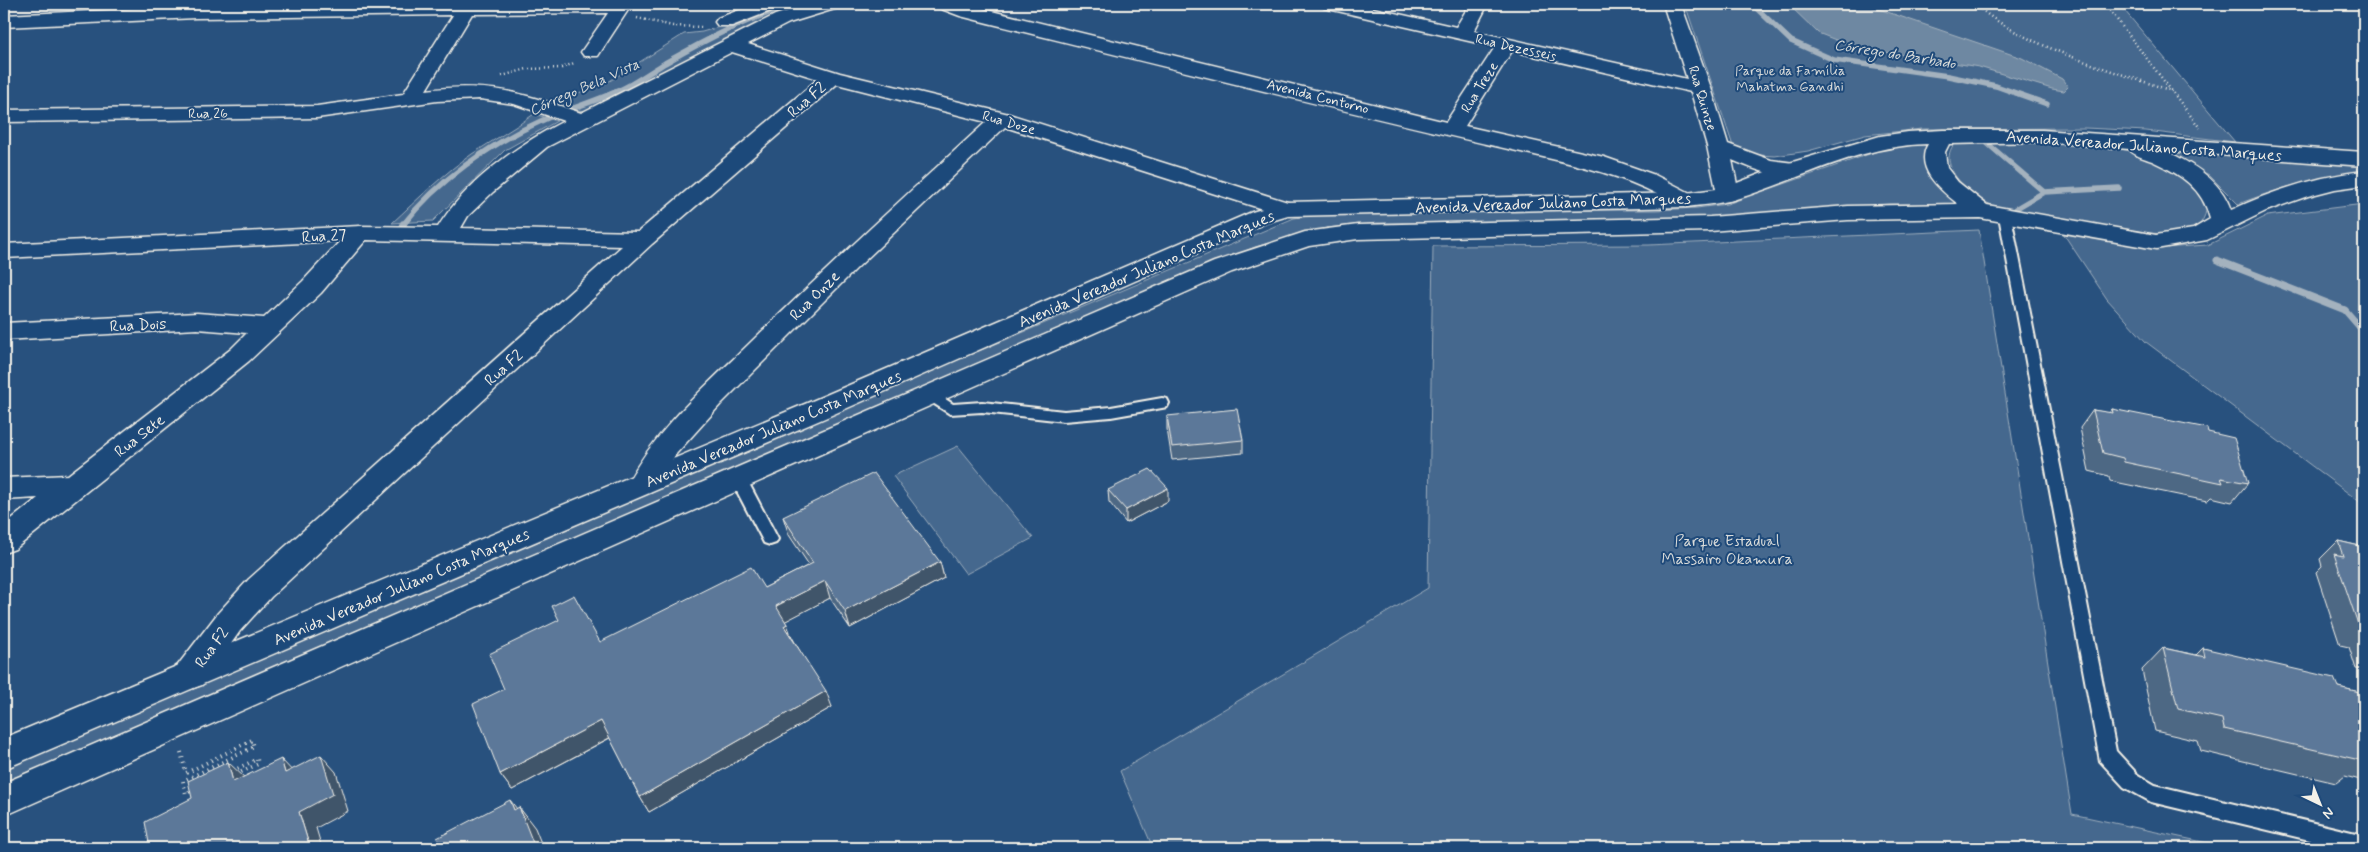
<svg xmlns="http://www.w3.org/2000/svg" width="2368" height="852" font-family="Mynerve,sans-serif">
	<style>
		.green { fill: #45688e; stroke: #9cacbb }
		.water { fill: #6e88a2; stroke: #a4b2be }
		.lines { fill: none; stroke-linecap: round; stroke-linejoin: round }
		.stream-far1 { stroke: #a4b2be; stroke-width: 5.5 }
		.stream { stroke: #a4b2be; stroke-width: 7 }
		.service-casing { stroke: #f4f1e8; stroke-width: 4 }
		.minor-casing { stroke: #f4f1e8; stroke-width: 3 }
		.secondary-casing { stroke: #f4f1e8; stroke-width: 3 }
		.path-far1 { stroke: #f4f1e8; stroke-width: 2.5; stroke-dasharray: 1 3; stroke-linecap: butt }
		.path { stroke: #f4f1e8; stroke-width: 4; stroke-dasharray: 1 4.5; stroke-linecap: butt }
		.service { fill: #1f4a7a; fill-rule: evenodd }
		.minor { fill: #1f4a7a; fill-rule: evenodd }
		.secondary { fill: #1f4a7a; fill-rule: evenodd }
		.wall { fill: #4e6784; stroke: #f4f1e8 }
		.shaded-wall { fill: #40546b; stroke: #f4f1e8 }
		.building { fill: #5b7899; stroke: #f4f1e8 }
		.labels { text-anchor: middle; stroke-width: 4; stroke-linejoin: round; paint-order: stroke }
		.far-street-label { font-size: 14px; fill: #f4f1e8; stroke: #1f4a7a }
		.far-park-label { font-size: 14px; fill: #dadcda; stroke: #1f4a7a }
		.far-water-label { font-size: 15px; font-style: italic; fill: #d9dcda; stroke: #1f4a7a }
		.street-label { font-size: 16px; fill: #f4f1e8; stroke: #1f4a7a }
		.park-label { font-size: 16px; fill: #dadcda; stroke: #1f4a7a }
	</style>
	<rect width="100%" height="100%" fill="#28517e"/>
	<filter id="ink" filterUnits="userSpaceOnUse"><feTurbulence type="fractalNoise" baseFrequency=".02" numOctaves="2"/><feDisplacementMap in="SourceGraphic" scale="10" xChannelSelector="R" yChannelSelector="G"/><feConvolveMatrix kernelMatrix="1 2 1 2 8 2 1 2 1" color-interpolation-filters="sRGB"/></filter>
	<g filter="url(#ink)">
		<path class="green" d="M783 4H812L784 12 638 87 584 111 546 105 608 82 684 34 702 32 736 22Z
			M1685 4H2119L2235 142 2146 131 2085 128 1922 129 1865 135 1808 151 1775 156 1759 155 1733 146Z
			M534 114 557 121 505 150 433 221 392 223C418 199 443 174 472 154 493 140 514 129 534 114Z
			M2072 141 2132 151 2186 177 2207 204C2205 237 2175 235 2149 233L1999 208C1977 201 1933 168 1955 143Z
			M1930 142 1926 149V161L1963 205 1889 204 1653 221 1377 223 1326 228 1255 247 4 788V767L505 551 1294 218 1325 214 1425 210H1656L1697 208 1727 204 1895 145Z
			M2157 147 2364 167V173C2319 176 2280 188 2238 204L2209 175Z
			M2364 204V505L2146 342 2107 299 2063 233 2161 248 2208 245 2267 216Z
			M1979 230 2072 814 2231 848H1153L1120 771 1428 588 1433 246 1649 245Z
			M958 446 1033 538 966 574 893 476Z"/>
		<path class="water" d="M1788 4H1864L2022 58 2062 79 2068 87 2064 91 2052 89 1979 67 1866 49 1846 44 1818 33Z"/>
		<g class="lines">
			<path class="stream-far1" d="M1752 4 1791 41 1834 60 1948 76 1996 86 2047 104
				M1987 143 2044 192 2015 209
				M2044 192 2119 188
				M403 225C437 181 490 144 541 121 569 108 599 101 626 87 639 80 652 71 665 63 707 39 749 17 796 4"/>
			<path class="stream" d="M402 226 403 224
				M2217 260 2345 310 2364 332"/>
			<defs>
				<path id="service" d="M2005 212 2011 216 2116 751 2138 775 2155 785 2364 835V848H2343L2151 802 2124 787 2100 761 1999 216Z
					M930 389 953 404 982 402 1064 411 1111 407 1162 398 1167 399 1169 403 1167 407 1162 408 1111 417 1064 421 982 412 950 414 925 398 923 394Z
					M738 472 744 474 778 539 776 543 770 545 764 543 762 539 730 478 732 474Z"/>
				<path id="minor" d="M413 4H632L598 56H584L581 52 608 13 472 14 426 90C488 82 524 93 581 113L775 15 812 4H840L838 8 789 23 748 44 840 73 1009 114 1294 204 1298 209 1294 214 1286 216 1278 214 1005 127 857 268 721 404 676 454 651 492 641 495 631 492 627 484C657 428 706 386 751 342 828 267 907 194 986 122L837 84 652 244 271 597 240 631 202 685 190 689 178 685 174 675 178 665 218 613 249 579 622 246 366 240 321 293 249 361 15 549 4 553V525L38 498 4 500V478L68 475 231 349 247 333 197 329 4 340V323L197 313 264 318 303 281 340 241 4 258V244L360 226 438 227C465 183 518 144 564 121L514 104 480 99 437 101 317 118 4 122V110L317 106 403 94 453 15 196 18 4 27V15L196 6ZM732 52 818 79 638 232 461 228 468 216 493 192 547 147Z
					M755 4H780L778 8 732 26H718L715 22 718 18Z
					M937 4H963L1446 122 1495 47 1324 8 1322 4H1355L1456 27 1470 4H1488L1474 31 1687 79 1663 4H1681L1711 88 1728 144 1771 160 1802 164 1805 169 1802 174C1778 180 1754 169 1732 160L1739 194 1736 199 1728 201 1720 199 1717 194 1707 146 1691 92 1512 51 1465 126 1604 157 1655 175 1694 195 1697 200 1694 205C1680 208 1671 201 1659 195 1622 176 1583 166 1543 157 1348 113 1154 64 960 16L939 8Z"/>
				<path id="secondary" d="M1943 130H2042L2364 152V166L2166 151C2192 163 2222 181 2231 210 2273 191 2318 176 2364 171V185L2335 189 2308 196 2266 211 2207 240 2156 249 1980 218 1848 220 1710 231 1358 239 1309 246 1232 272 4 816V783L1214 262 1305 232 1358 225 1710 217 1848 206 1958 204C1940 190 1914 168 1928 144 1860 145 1799 180 1736 199 1720 204 1702 205 1686 207L1288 216 1268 222 825 418 4 769V738L805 404 1252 212 1286 202 1686 193 1724 188 1786 164 1880 136 1908 132ZM2042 142 2129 149C2134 156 2144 158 2152 161 2180 174 2203 188 2210 219L2193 229 2156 235 1987 205 1958 182 1947 168 1945 152 1949 144Z"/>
			</defs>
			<use href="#service" class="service-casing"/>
			<use href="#minor" class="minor-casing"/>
			<use href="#secondary" class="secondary-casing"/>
			<path class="path-far1" d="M1975 4C2019 45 2114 71 2172 91
				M2105 4 2200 128
				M637 18 673 26 703 27
				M502 76 527 69 562 68 574 63"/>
			<path class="path" d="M181 752 186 773 252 740 254 747 183 781 186 794 193 790
				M233 771 257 759 258 764 237 774"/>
			<use href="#service" class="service"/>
			<use href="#minor" class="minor"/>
			<use href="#secondary" class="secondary"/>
		</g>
		<path class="wall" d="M2112 409 2208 432 2248 483 2232 502 2211 497 2207 501 2110 481 2109 476 2089 471 2080 428 2093 410 2109 413Z
			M1167 416 1243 440V453L1172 460 1167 429Z
			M1108 490 1168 501 1126 523 1109 502Z
			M783 517 940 562 944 578 850 628 830 598 785 621 792 637 832 707 649 812 640 797 610 738 512 790 500 774 764 588 809 565 789 535Z
			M2338 541 2364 547V670L2356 669 2349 647 2340 645 2316 572 2322 566 2320 559Z
			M2163 648 2196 655 2203 648 2338 687 2364 693V781L2345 776 2336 783 2201 751 2198 741 2155 731 2142 670Z"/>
		<path class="shaded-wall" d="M1168 488V501L1126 523V510Z
			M940 562 944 578 850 628 845 611Z
			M825 581 830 598 782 623 776 606Z
			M787 624 793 641 784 626Z
			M826 691 832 707 649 812 640 797Z
			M601 721 611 737 512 790 500 774Z
			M321 755 336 772 348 811 316 828 322 848H310L299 812Z
			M281 759 297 776 285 773Z
			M228 762 246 779 233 782Z
			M510 800 524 818 519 807 535 828 543 848H535L514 810Z"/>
		<path class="building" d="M1237 409 1243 440 1172 447 1167 416Z
			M2112 409 2207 428 2208 432 2234 438 2248 483 2221 478 2223 483 2124 462 2123 458 2103 453 2093 410 2113 413Z
			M1150 469 1168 488 1126 510 1108 490Z
			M874 473 940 562 845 611 825 581 776 606 787 624 784 626 826 691 640 797 601 721 500 774 473 704 504 689 489 654 559 620 552 606 574 595 600 642 751 567 764 588 813 563 783 517Z
			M2338 541 2364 547V628L2359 627 2334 554 2343 556Z
			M2163 648 2205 657 2203 648 2334 678 2338 687 2364 693V753L2360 752 2364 761 2224 729 2222 719 2178 709Z
			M321 755 333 794 299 812 310 848H150L145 822 192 798 188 781 228 762 233 782 281 759 285 773Z
			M510 800 514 810 519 807 535 848H438L440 847 437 838Z"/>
	</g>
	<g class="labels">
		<g class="far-street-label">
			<text transform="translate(1516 47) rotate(13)" y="5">Rua Dezesseis</text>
			<text transform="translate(1479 87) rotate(-58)" y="5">Rua Treze</text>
			<text transform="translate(1318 96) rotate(14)" y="5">Avenida Contorno</text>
			<text transform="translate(1703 98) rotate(73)" y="5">Rua Quinze</text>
			<text transform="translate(208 113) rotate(-1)" y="5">Rua 26</text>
			<text transform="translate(1009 122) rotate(16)" y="5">Rua Doze</text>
		</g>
		<g class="far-park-label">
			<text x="1790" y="75">Parque da Família<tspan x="1790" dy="16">Mahatma Gandhi</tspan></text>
		</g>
		<g class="far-water-label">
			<text transform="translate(1895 54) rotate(9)" y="5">Córrego do Barbado</text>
			<text transform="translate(584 87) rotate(-24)" y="5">Córrego Bela Vista</text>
		</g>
		<g class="street-label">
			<text transform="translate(806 99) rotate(-41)" y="6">Rua F2</text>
			<text transform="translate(2144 145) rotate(4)" y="6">Avenida Vereador Juliano Costa Marques</text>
			<text transform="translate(1553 202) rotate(-2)" y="6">Avenida Vereador Juliano Costa Marques</text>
			<text transform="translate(324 235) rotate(-3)" y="6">Rua 27</text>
			<text transform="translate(1146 268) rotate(-23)" y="6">Avenida Vereador Juliano Costa Marques</text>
			<text transform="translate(814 295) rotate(-45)" y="6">Rua Onze</text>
			<text transform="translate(138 324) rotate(-3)" y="6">Rua Dois</text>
			<text transform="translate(503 367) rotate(-42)" y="6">Rua F2</text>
			<text transform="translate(773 428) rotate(-23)" y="6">Avenida Vereador Juliano Costa Marques</text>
			<text transform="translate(139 435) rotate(-38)" y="6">Rua Sete</text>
			<text transform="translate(401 586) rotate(-23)" y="6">Avenida Vereador Juliano Costa Marques</text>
			<text transform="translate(211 647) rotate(-54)" y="6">Rua F2</text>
		</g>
		<g class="park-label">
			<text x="1727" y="546">Parque Estadual<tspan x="1727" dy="18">Massairo Okamura</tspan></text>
		</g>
	</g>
	<rect width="2368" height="852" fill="none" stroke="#1f4a7a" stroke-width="20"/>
	<rect x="10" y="10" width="2348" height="832" fill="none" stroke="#f4f1e8" stroke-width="2" filter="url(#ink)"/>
	<g transform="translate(2320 804) rotate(137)" stroke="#1f4a7a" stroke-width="4" paint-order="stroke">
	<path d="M0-4L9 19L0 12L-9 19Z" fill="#f4f1e8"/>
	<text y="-8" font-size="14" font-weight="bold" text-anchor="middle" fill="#f4f1e8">N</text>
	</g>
</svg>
